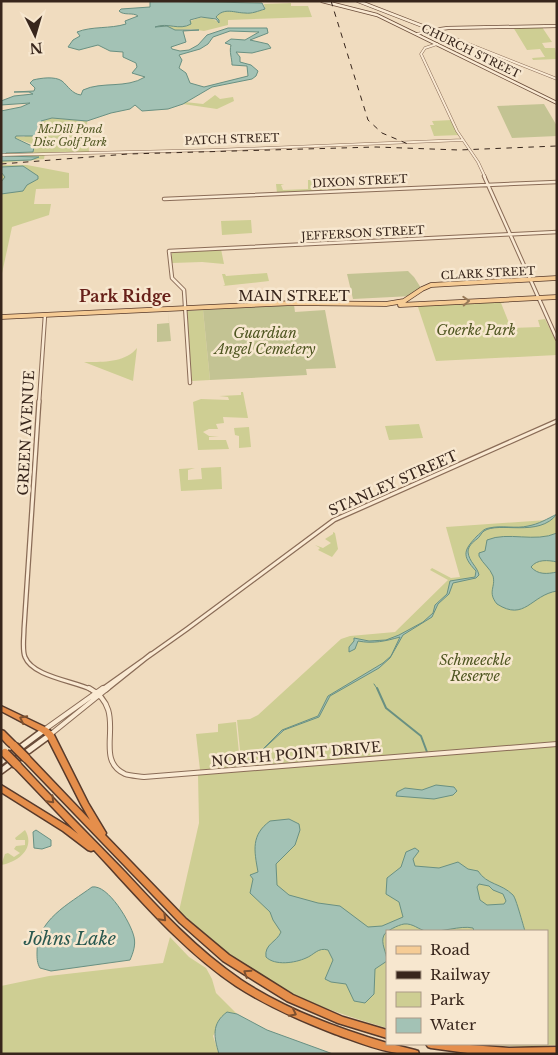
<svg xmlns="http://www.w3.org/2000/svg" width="558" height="1055" font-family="'Libre Baskerville',serif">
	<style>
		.green { fill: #cece93 }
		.cemetery { fill: #c3c393 }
		.water { fill: #a3c2b5; stroke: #699082; fill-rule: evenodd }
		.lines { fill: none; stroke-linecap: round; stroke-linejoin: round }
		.stream-far1 { stroke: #699082; stroke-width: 1 }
		.stream { stroke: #699082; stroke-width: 2 }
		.tertiary-far3-casing { stroke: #8a6c57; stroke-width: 3 }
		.tertiary-far2-casing { stroke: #8a6c57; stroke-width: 4.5 }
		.tertiary-far1-casing { stroke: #8a6c57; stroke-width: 5.5 }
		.tertiary-casing { stroke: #8a6c57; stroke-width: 6 }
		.secondary-far1-casing { stroke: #6b4d3a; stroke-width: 4 }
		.secondary-casing { stroke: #6b4d3a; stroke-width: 8 }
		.primary-casing { stroke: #573a2b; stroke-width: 5.5 }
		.motorway-casing { stroke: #573a2b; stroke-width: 3 }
		.tertiary-far3 { stroke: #faead3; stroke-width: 2 }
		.tertiary-far2 { stroke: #faead3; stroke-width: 2.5 }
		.tertiary-far1 { stroke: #faead3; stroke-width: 3 }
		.tertiary { stroke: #faead3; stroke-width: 4 }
		.secondary-far1 { stroke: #faead3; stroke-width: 2.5 }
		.secondary { stroke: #faead3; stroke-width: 5 }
		.primary { stroke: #f6cc95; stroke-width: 4 }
		.motorway { fill: #e58e4b; fill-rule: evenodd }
		.rail { stroke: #38261c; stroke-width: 1; stroke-dasharray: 5.5 5.5; stroke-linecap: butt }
		.motorway-bridge-casing { stroke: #573a2b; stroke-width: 11; stroke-linecap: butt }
		.motorway-bridge { stroke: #e58e4b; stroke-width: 8 }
		.oneway { stroke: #977958 }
		.oneway2 { stroke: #7d502f }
		.labels { text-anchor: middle; stroke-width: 5; stroke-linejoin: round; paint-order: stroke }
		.far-street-label { font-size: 11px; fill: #38261c; stroke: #f7e7cf }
		.far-park-label { font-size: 11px; font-style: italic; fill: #4f5621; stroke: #f7e7cf }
		.street-label { font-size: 14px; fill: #38261c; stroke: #f7e7cf }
		.park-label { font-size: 14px; font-style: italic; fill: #4f5621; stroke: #f7e7cf }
		.quarter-label { font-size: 16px; font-weight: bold; fill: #672019; stroke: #f7e7cf }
		.near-water-label { font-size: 18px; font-style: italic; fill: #2a5950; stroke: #f7e7cf }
	</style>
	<rect width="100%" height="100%" fill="#f0dcbf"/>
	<path class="green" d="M291 3V6H308L312 17 228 20V25L204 31 191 29 175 30 163 26 155 27C161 24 165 26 171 26 191 26 199 9 220 23L216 17C225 6 237 13 248 13 254 13 259 11 265 9L264 4Z
		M513 27H542L552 42 542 43 545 48H555L557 59 533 60 532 58 545 57 540 49 527 50Z
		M215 95 220 99 233 97 234 101 217 109 183 104 185 102 203 104Z
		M52 118 87 121 89 152 45 153 44 159 1 163V154L6 153 33 152 32 144 15 138 16 136 24 137 41 122V121Z
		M452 120 460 135 434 136 430 125H434L432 121Z
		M1 165H27L69 173V188L36 189 34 204H51L49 215 12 227 1 278Z
		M308 180H330L318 181V183L313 184 312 182 315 189 337 188 336 182 346 181V184H340L341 189 351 190 277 193 276 184H284L281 185 283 190 308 189Z
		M251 220 252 233 222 235 221 221Z
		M221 249 224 264 202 262 172 263V252Z
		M267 273 269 281 223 286 225 285 222 274H225L226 276Z
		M504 301V303H501L511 328 540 327 538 320 545 319 557 343V355L436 361 417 304Z
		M203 310 210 380 192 381 186 311Z
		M137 348 133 381 84 362C102 362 125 363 137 348Z
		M241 392H243L248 418 223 417 224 423 216 424 218 429H209L203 432 209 436H219L209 437V440H226L229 449 198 450 193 402 201 399 229 400 228 397 219 396 241 395Z
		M419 424 423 438 389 440 385 426Z
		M249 427 251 447 239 448V436L235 435 234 428Z
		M221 467 222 489 181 491 179 469 195 468 188 470V480L202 479 201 468Z
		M557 517V1045L535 1047 465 1044H547V931H387V1028C352 1018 316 1006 283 989 244 970 212 939 179 911L199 823 198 774 242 770 237 720 250 719 258 715 341 639 350 636 395 632 448 580 430 570 432 568 451 578 460 577 446 527 547 520 549 518Z
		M333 532 335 533 338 549 332 557 318 550 320 548 315 545 323 548 331 543 325 539 333 534Z
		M236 722 240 763 239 767 200 770 196 734 218 732V724Z
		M25 830C36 848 18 862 1 865L5 854 8 853 14 857 20 853 14 849 16 846 25 845V840H16L15 838Z
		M170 937 189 957 206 968 212 979 216 993 237 1014 227 1012 213 1036 219 1054H1V986L49 976 163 963Z"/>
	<path class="cemetery" d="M544 104 557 126V136L512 138 497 106Z
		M408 271 414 277 421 288 412 296 353 299 347 274Z
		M294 305 295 312 325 310 336 368 306 369 307 375 210 380 203 310Z
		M168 311 171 341 157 342V324L169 323Z"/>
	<path class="water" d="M150 1 262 3 265 9C258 11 252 14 245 13 235 13 224 7 216 17L219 20V23L216 19 201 17 190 20 191 24C179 31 168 22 155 27L167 26 175 30H199L183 31 186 42 171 47 172 49 180 51 189 50 198 45 207 35 228 28H267L268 33 250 40 268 44 271 48 252 53 236 52 240 57V62L251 65 258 71 256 76 252 79 212 87 183 104 168 109 142 111 135 105 130 109 111 113 87 121 52 118 41 121 49 128 47 132 37 136H16L15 138 34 147 33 152 6 153 5 156 39 157 31 160 1 161V111L21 107 30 103 1 105V101L14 96 33 94 29 92H14L34 91 35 88 30 83 33 80C41 78 55 76 62 81 68 86 72 94 81 95L83 90C102 81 126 89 145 77L132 73 137 67 136 63 123 57V52L110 51 98 45 79 50 68 47 73 40 80 36 77 32C92 26 110 29 126 24L125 21 138 16C133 12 124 16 119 11L121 9 150 7ZM230 31 259 32 245 40 231 39 225 43 231 45C229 52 232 58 232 65L247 66 248 76 204 87 190 83 186 73 179 68 182 60 179 55 200 49 208 44 213 37Z
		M23 166 38 176V179L27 185 23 191 1 194V182L5 177 1 172V167Z
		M557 514C539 538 499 521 484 531 481 533 480 537 477 539 473 542 468 546 468 552 469 562 477 566 479 575L476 578 453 583 449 594 438 604 432 617 403 635 390 658 379 668 330 696 319 717 284 730 245 766 251 758 256 756 282 730 318 716 328 696 383 663 391 656 400 637C386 641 373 644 358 641L355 649 349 652V647L354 641V638L369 641 386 640 399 635 423 622 433 613 435 605 447 594 450 581 475 577 476 571C461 555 464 550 477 536 482 532 483 529 489 528 502 525 516 529 528 526 539 524 547 519 557 514Z
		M557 533V562C548 560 537 559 531 567 538 575 547 574 557 572V591C531 595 525 622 497 604 487 592 496 587 493 576 490 568 483 564 479 556V553L485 551 487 540C508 531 535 543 557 533Z
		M436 785 454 787 457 791 453 795 434 799 396 796 397 792 405 788 422 790Z
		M289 819 299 824 300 830 295 845 276 864 277 885 289 895 318 903 340 906 368 927 382 926 403 917 399 902 386 894 387 878 401 867 406 852 415 848 419 851 413 859 415 866 439 868 458 862 468 869 478 871C487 885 501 883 513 895 516 898 523 925 525 931H474L473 928C460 925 441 933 426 931 419 930 413 923 404 924 398 925 386 931 384 935 380 943 387 953 387 961L375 969 374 994 365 1003 354 1001 346 984 331 982 325 979 333 960 328 950C318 947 314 955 306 958 295 963 275 966 266 957 264 944 277 942 281 932L273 920 270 912 250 893 253 879 250 875 258 872C254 850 251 835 270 821ZM479 884 489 886 493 890 503 894 506 901 504 904 487 905 480 900 477 887Z
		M36 830 51 840V846L42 849 34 848 33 832Z
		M92 887C108 884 131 923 134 937 136 945 133 953 130 960L51 971 40 968C37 963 37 958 37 953 36 920 69 904 92 887Z
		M227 1012 237 1014 267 1030 333 1054H219C214 1037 211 1024 227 1012Z"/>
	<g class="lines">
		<path class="stream-far1" d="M374 684 378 690"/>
		<path class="stream" d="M377 688 386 708 421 736 427 752"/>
		<defs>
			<path id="tertiary-far3" d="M417 34 433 30 557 79
				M437 44 425 48 421 54 457 131 478 162 485 177
				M1 155 214 150 463 140"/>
			<path id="tertiary-far2" d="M484 176 557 339
				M164 199 557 182
				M190 383 184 290 172 278 169 251 557 232
				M39 403 45 315"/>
			<path id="tertiary-far1" d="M39 401 24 629C24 637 22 650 25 657 33 677 75 681 92 690
				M101 690 187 629 334 520 557 421
				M106 690 151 654"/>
			<path id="tertiary" d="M89 688C132 711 90 758 125 774 130 776 138 776 144 777L557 744
				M44 730 103 688
				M51 734 108 688"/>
			<path id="secondary-far1" d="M322 1 377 15 557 103
				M358 1 433 30 448 28 557 26"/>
			<path id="secondary" d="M1 762 44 730
				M1 771 50 735"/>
			<path id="primary" d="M400 305 557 297
				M1 317 293 303 386 304 404 301 422 289 431 285 557 278"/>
			<path id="motorway" d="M1 706 47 728 53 733 88 803 106 833 105 835 186 919 229 955 293 995 343 1017 387 1030V1038L338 1023 287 1001 223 961 180 923 23 760 22 758 23 756 26 755 29 756 90 820 81 804 47 737 41 732 1 711Z
				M1 730 4 731 17 744 18 746 17 748C10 750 5 742 1 738Z
				M17 762 20 763C54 800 90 836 125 872 161 911 197 950 241 980 285 1009 336 1028 387 1043V1044H391L415 1050 418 1051 419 1054C412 1054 404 1055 397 1053 376 1050 355 1041 335 1034 301 1021 267 1006 236 986 182 950 138 897 94 850L91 851 88 850 63 831 1 792V785L69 827 78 834 14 767 13 765 14 763Z
				M426 1044H457L509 1048 557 1047V1054H475L431 1048 428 1047Z"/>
		</defs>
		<use href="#tertiary-far3" class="tertiary-far3-casing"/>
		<use href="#tertiary-far2" class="tertiary-far2-casing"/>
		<use href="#tertiary-far1" class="tertiary-far1-casing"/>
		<use href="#tertiary" class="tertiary-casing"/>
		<use href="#secondary-far1" class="secondary-far1-casing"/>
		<use href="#secondary" class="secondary-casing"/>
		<use href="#primary" class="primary-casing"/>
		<use href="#motorway" class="motorway-casing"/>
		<use href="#tertiary-far3" class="tertiary-far3"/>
		<use href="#tertiary-far2" class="tertiary-far2"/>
		<use href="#tertiary-far1" class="tertiary-far1"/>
		<use href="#tertiary" class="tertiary"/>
		<use href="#secondary-far1" class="secondary-far1"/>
		<use href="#secondary" class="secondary"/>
		<use href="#primary" class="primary"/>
		<use href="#motorway" class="motorway"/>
		<path class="rail" d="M331 1 368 120 382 133 408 144
			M1 164 128 154 376 147 459 150 557 146"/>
		<defs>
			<path id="motorway-bridge" d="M14 746 26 758
				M5 753 17 765"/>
		</defs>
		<use href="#motorway-bridge" class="motorway-bridge-casing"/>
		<use href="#motorway-bridge" class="motorway-bridge"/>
	</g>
	<defs><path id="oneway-chevron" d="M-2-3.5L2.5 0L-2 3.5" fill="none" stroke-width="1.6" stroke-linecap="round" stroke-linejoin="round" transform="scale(1.25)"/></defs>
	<use class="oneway" href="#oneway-chevron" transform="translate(466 301) rotate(-3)"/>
	<g class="oneway2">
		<use href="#oneway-chevron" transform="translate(23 719) rotate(-153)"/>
		<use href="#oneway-chevron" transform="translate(51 800) rotate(46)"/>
		<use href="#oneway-chevron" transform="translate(163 918) rotate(46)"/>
		<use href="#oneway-chevron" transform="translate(247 973) rotate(-147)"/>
		<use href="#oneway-chevron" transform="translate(293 1013) rotate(27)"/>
	</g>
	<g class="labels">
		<g class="far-street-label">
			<text transform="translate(471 51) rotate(26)" y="4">CHURCH STREET</text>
			<text transform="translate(232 139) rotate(-2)" y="4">PATCH STREET</text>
			<text transform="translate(360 181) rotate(-3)" y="4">DIXON STREET</text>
			<text transform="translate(363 233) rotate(-3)" y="4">JEFFERSON STREET</text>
			<text transform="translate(488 273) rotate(-3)" y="4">CLARK STREET</text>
		</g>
		<g class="far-park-label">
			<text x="70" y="133">McDill Pond<tspan x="70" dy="13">Disc Golf Park</tspan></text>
		</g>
		<g class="street-label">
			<text x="294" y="301">MAIN STREET</text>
			<text transform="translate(26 433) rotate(-87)" y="5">GREEN AVENUE</text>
			<text transform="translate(393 483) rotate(-24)" y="5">STANLEY STREET</text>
			<text transform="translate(296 754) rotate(-5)" y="5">NORTH POINT DRIVE</text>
		</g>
		<g class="park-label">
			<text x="476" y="335">Goerke Park</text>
			<text x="265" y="338">Guardian<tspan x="265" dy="16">Angel Cemetery</tspan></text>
			<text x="475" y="665">Schmeeckle<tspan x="475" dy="16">Reserve</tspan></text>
		</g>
		<g class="quarter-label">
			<text x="125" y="302">Park Ridge</text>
		</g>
		<g class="near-water-label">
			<text x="70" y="945">Johns Lake</text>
		</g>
	</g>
	<rect width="558" height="1055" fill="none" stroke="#38261c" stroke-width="5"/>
	<rect x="386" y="930" width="162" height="115" fill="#f7e7cf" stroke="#ab9a87"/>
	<rect x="396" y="946" width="25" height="8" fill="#f6cc95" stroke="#ab9a87"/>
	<text x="430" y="955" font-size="15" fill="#38261c">Road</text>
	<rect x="396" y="971" width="25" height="8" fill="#38261c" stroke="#ab9a87"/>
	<text x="430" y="980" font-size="15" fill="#38261c">Railway</text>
	<rect x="396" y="992" width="25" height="15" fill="#cece93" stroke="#ab9a87"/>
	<text x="430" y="1005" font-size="15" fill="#38261c">Park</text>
	<rect x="396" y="1018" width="25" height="15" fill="#a3c2b5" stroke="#ab9a87"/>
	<text x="430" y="1030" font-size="15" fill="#38261c">Water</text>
	<g transform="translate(35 35) rotate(175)" stroke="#f7e7cf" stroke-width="4" paint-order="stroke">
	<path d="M0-4L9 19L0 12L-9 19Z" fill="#38261c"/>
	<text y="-8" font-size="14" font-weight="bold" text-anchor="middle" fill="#38261c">N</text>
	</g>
</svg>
